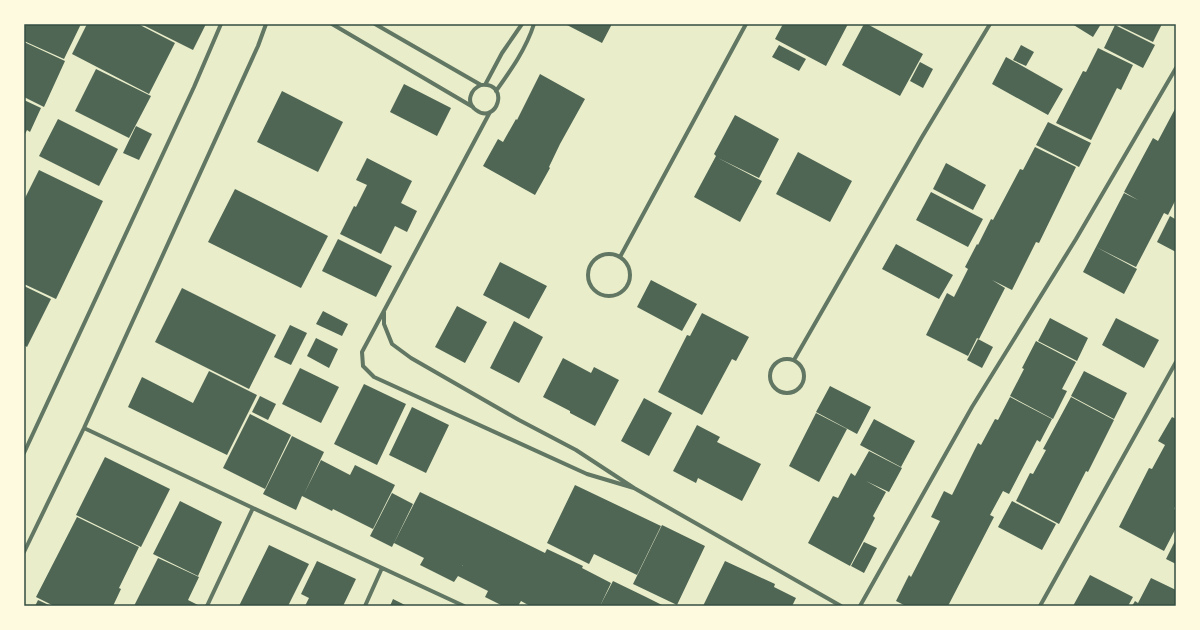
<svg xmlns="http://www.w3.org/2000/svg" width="1200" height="630" font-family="Ubuntu,sans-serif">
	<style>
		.building { fill: #4f6655 }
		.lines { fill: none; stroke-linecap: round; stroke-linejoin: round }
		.minor { stroke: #617663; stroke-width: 4 }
		.neatline { fill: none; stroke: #344e41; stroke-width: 1.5 }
	</style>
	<rect width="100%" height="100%" fill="#e9edc9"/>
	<path class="building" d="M24 24H81L64 59 24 41Z
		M87 24H138L175 43 149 94 72 54Z
		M141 24H206L193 50Z
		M565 24H612L602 43Z
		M783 24H848L826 66 775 39Z
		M864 24H867L923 54 900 96 842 65Z
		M1072 24H1101L1093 37Z
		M1121 24H1162L1153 42 1120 26Z
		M1115 25 1155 45 1143 68 1104 48Z
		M24 42 65 61 44 107 24 97Z
		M779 45 806 59 799 71 772 57Z
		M1021 45 1034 52 1026 66 1013 60Z
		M1098 48 1133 65 1121 90 1117 88 1091 140 1056 123 1083 71 1086 72Z
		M1006 57 1063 89 1048 115 992 84Z
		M920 62 933 69 923 88 910 81Z
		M96 69 151 96 129 138 75 111Z
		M540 74 585 99 560 144 549 167 550 168 535 195 483 166 498 139 503 142 516 119 517 120Z
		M404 84 451 108 437 136 390 112Z
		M282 91 343 122 318 172 257 142Z
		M24 100 41 108 30 132 27 130 24 136Z
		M1176 107V199L1168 215 1164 213 1136 267 1096 247 1124 193 1138 200 1124 192 1153 138 1158 141Z
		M735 115 779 139 759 178 718 158 762 181 740 222 694 197 716 156 714 154Z
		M58 119 118 149 99 186 39 156Z
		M1048 122 1091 143 1079 167 1036 145Z
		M136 126 152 134 139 160 123 153Z
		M1035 147 1076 167 1039 243 1036 242 1012 290 992 280 1005 288 979 339 977 338 968 356 926 335 947 293 954 297 968 269 965 267 977 244 978 245 991 219 993 220 1020 169 1023 170Z
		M798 152 852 181 830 222 776 194Z
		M367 158 412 181 401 203 417 211 407 232 395 226 381 254 340 234 354 206 356 207 367 185 356 180Z
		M946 163 986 185 973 210 933 189Z
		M39 170 103 201 56 299 24 284V200Z
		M235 189 328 236 301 288 208 242Z
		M931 192 983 219 968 247 916 220Z
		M1170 216 1175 219 1176 216V252L1157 242Z
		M338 239 392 266 376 297 322 271Z
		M896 244 953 275 939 299 882 269Z
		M1096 247 1137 269 1124 294 1083 272Z
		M500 262 547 286 529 319 483 295Z
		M651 280 697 304 682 331 637 307Z
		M24 286 51 299 27 347 24 345Z
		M182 288 276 335 249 389 155 342Z
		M457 306 487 322 465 363 435 347Z
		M323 311 348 324 342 336 316 324Z
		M702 313 749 337 736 361 732 359 702 415 658 392 687 335 690 336Z
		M1050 318 1088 338 1077 361 1038 341Z
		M1116 318 1159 340 1144 368 1102 345Z
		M514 321 543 337 519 383 490 368Z
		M290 325 307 333 291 365 274 357Z
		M316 338 338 349 329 368 307 356Z
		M978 339 993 347 982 368 967 360Z
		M1036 341 1076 362 1062 389 1067 391 1053 419 1010 396 1024 369 1022 368Z
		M563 358 591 373 594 367 619 380 595 426 570 413V411L543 397Z
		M300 368 339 387 321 423 282 404Z
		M209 371 257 395 227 455 128 407 142 377 193 403Z
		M1084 371 1127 393 1114 419 1071 396Z
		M364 384 406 404 377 465 334 444Z
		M830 386 871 407 857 434 816 412Z
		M260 396 276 404 268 420 252 412Z
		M1010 397 1052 419 1040 442 1037 440 1009 494 1003 491 990 515 994 517 948 606H906L896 601 909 575 911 577 940 521 931 517 944 491 952 495 978 443 981 445 995 419 998 420Z
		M1071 397 1114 420 1088 472 1086 471 1059 524 1016 501 1030 473 1033 474 1046 450 1043 449Z
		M644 398 672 413 649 456 621 441Z
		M412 407 449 425 426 473 389 455Z
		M816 413 847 429 819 482 789 466Z
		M250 414 291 435 265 489 223 468Z
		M1172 417 1176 419V504L1174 509 1176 510V528L1164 551 1119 527 1149 468 1152 469 1165 445 1158 441Z
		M874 419 915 441 901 467 860 445Z
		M697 425 720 437 717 442 761 464 742 501 698 478 696 483 673 471Z
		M292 436 324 452 304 494 321 460 350 475 355 465 395 485 373 529 333 509 332 511 302 496 296 510 263 494Z
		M869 451 902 468 889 492 866 481 886 492 873 516 875 518 850 566 808 543 833 496 838 498 851 473 855 476Z
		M105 457 170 489 141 547 76 515Z
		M575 485 661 526 637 575 594 554 589 564 547 543Z
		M420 492 484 523 462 566 484 523 545 553 547 549 583 566 582 568 611 583 600 606H530L521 601 518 606H503L485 597 488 591 458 576 454 582 420 565 424 558 394 543Z
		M392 493 413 504 392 547 370 536Z
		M180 501 222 522 198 576 153 554Z
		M1012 501 1056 524 1042 550 998 527Z
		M77 517 139 547 119 588 121 589 113 606H54L36 597Z
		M662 525 705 546 677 605 633 584Z
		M1176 539V564L1166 559Z
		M864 542 877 548 864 573 851 566Z
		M269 545 309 564 288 606H239Z
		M158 558 199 577 188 600 200 606H134Z
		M317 561 356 579 343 606H305L309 598 301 594Z
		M725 561 775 584 774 587 796 598 792 606H703Z
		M1090 575 1133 597 1128 606H1073Z
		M1151 578 1176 590V606H1132L1135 601 1138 603Z
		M613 581 646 597 664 606H600Z
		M393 599 407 606H390Z
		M38 600 51 606H35Z"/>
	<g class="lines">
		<path class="minor" d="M332 24 473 107
			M375 24 481 85C511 82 497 126 476 110 465 102 471 89 481 85
			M485 85 502 53 522 24
			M496 91C511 70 526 49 534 24
			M490 112 362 352 363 366 374 377 587 474 634 488
			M588 275a21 21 0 1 1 42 0a21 21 0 1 1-42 0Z
			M620 257 746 24
			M384 312V324L392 344 411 358 519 420 576 450 634 488 841 606
			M770 376a17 17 0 1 1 34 0a17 17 0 1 1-34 0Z
			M794 360 922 137 990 24
			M84 428 253 508 464 606
			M24 453 194 87 221 24
			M24 552 84 428 258 46 266 24
			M207 606 253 508
			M365 606 382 568
			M860 606 972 407 1076 239 1176 68
			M1040 606 1176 362"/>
	</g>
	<rect width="1200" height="630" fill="none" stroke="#fefae0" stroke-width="50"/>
	<rect x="25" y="25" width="1150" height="580" class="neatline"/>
</svg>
